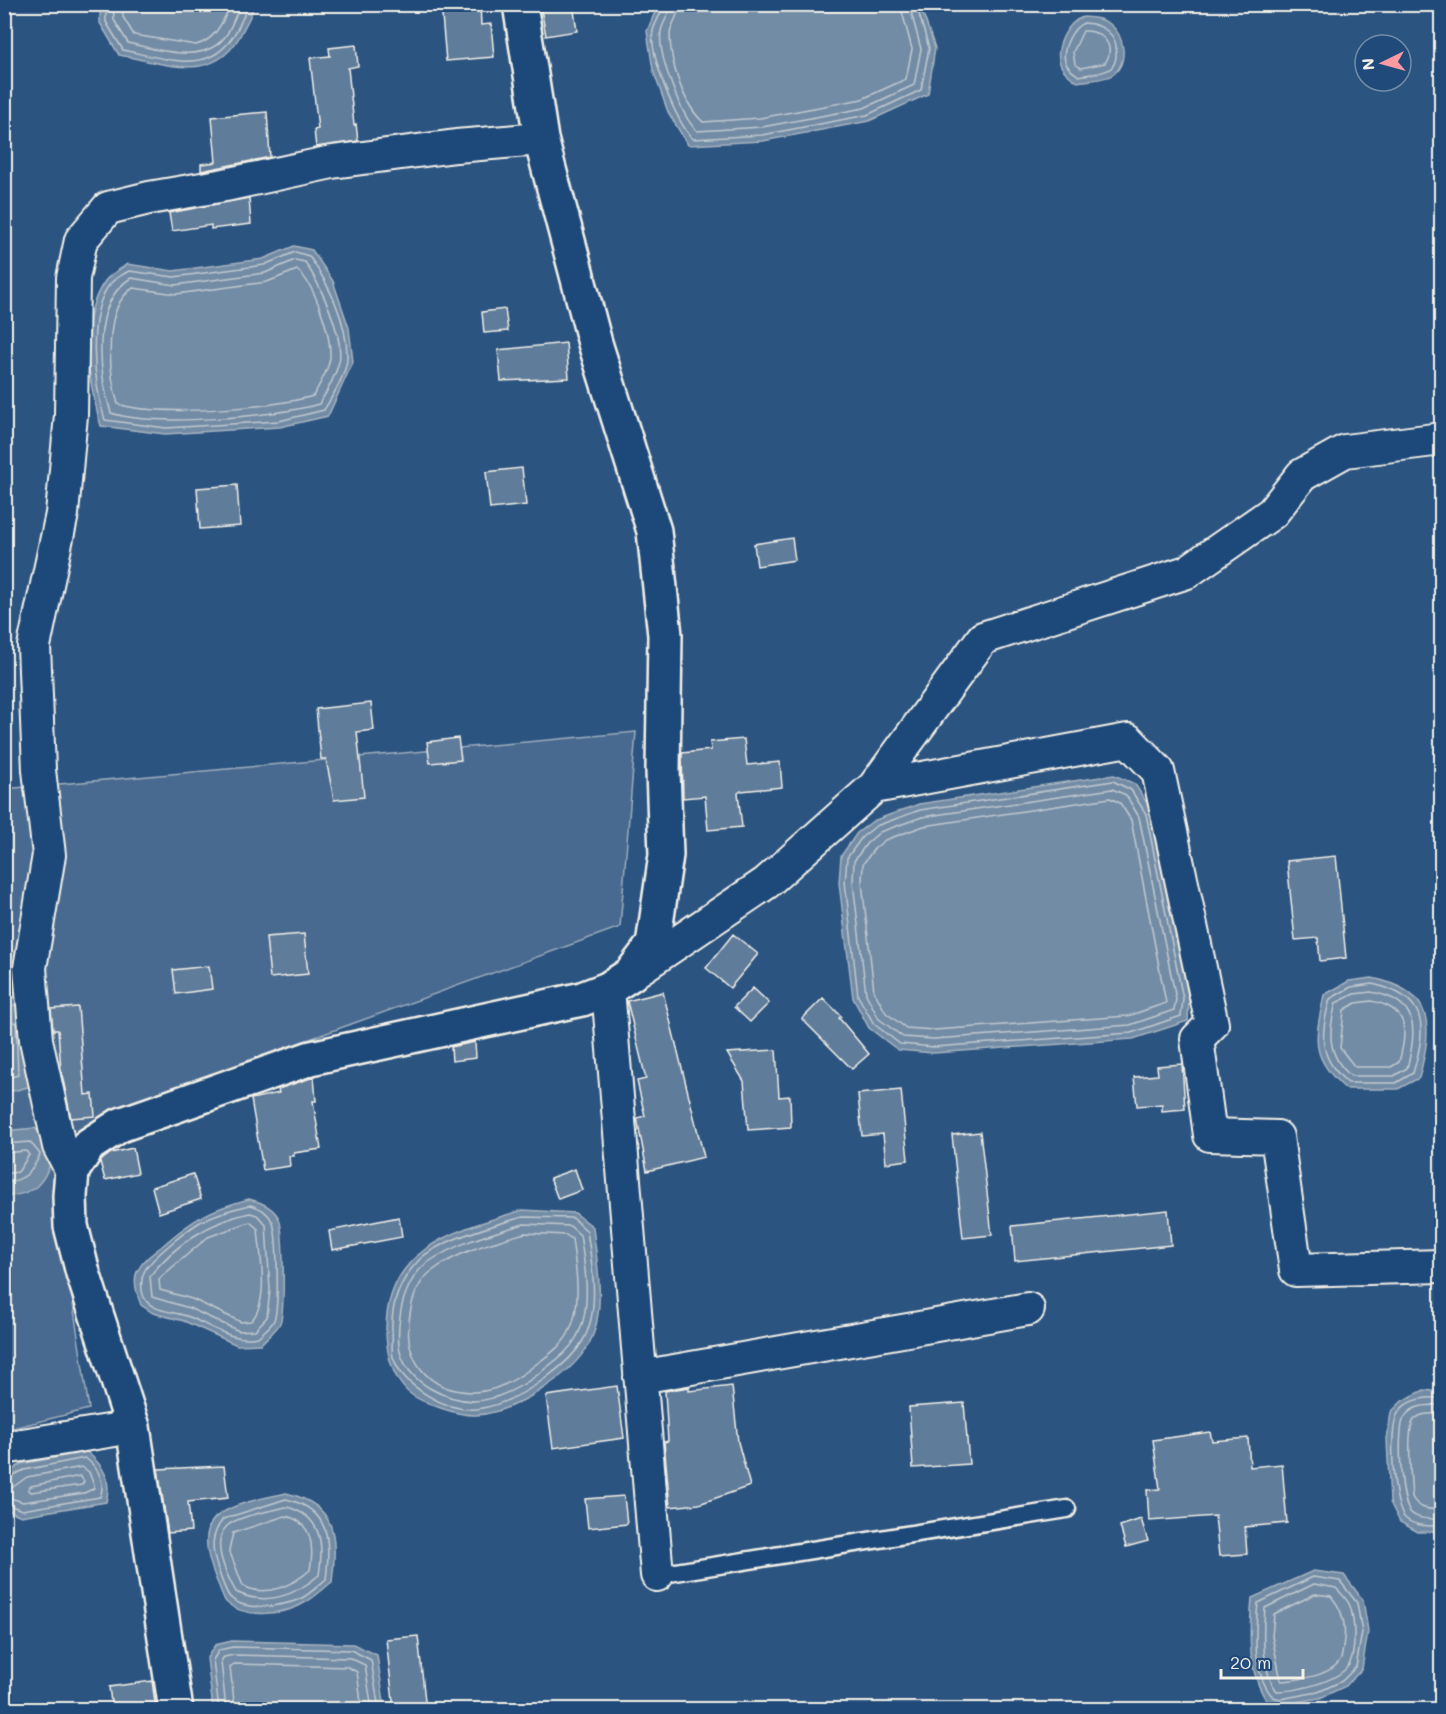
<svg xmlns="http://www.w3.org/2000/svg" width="1446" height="1714" font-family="Mali,sans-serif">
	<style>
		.green { fill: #496b90; stroke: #9eaebc; stroke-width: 1.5 }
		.water { fill: #738ca6; stroke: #a7b4c0; stroke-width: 1.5 }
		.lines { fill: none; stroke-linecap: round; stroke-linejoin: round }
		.shore { stroke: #c0c9ce; stroke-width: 1.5 }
		.building { fill: #5e7b9a; stroke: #f4f1e8; stroke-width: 1.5 }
		.service-casing { stroke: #f4f1e8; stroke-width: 21 }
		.minor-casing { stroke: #f4f1e8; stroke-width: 36 }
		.tertiary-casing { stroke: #f4f1e8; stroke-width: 38 }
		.service { stroke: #1f4a7a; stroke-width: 16 }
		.minor { stroke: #1f4a7a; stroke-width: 32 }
		.tertiary { stroke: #1f4a7a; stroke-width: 33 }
	</style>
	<rect width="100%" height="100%" fill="#2c5481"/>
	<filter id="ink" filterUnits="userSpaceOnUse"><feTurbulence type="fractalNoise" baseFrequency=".0167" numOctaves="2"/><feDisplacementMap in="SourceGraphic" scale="12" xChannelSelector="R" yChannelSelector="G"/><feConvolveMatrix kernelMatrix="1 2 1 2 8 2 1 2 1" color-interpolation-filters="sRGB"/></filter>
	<g filter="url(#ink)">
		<path class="green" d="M636 732 620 927 260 1057 85 1132 56 1192 89 1409 5 1430 4 789Z"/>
		<path class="water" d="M254 5C253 13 247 22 243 30 217 86 167 64 119 55L100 23V5Z
			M658 5H920L935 48 928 94 869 121 763 141 688 145 668 112 653 70 647 31Z
			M1083 17C1093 18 1102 18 1110 24 1124 35 1129 61 1114 74 1106 80 1088 80 1078 82 1071 77 1065 74 1061 66 1053 49 1067 22 1083 17Z
			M294 246 312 250 333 281 349 328 353 362 328 416 280 427 165 434 101 426C89 384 77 320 105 281 110 274 121 269 127 264L173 271 263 259Z
			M1114 775 1135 784 1152 811 1189 999 1188 1021 1133 1039 934 1053 898 1050 869 1028 853 998 839 883 841 856 857 833 873 821 919 804Z
			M1372 978C1435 991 1433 1025 1419 1078L1398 1089H1346C1309 1057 1315 1039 1324 995L1349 981Z
			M12 1004 29 1013 32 1086 5 1093V1005Z
			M35 1128 56 1152C41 1184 41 1192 5 1197L4 1131Z
			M249 1199C261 1202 274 1207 279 1219 284 1230 285 1312 280 1323 277 1330 266 1338 261 1344L237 1345 184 1321 153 1313 141 1305C137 1295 132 1280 138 1270 143 1260 153 1253 161 1247 193 1219 208 1210 249 1199Z
			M523 1210 575 1213 593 1227C597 1264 607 1310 589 1344 571 1376 513 1413 476 1415 459 1416 421 1403 408 1392 392 1377 387 1355 386 1334 384 1248 453 1231 523 1210Z
			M1424 1390 1441 1392V1532H1418L1400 1522 1390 1502 1387 1439 1391 1412 1402 1401Z
			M87 1452C104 1466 112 1480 106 1502L21 1516 5 1509 6 1475 21 1464Z
			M286 1493C338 1505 337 1537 332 1582 323 1589 315 1597 306 1602 286 1615 246 1619 227 1603 223 1599 221 1591 219 1586 210 1566 196 1529 220 1514 238 1502 265 1498 286 1493Z
			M1313 1571 1344 1575 1363 1600 1368 1631 1362 1669 1346 1686 1320 1698 1279 1705 1268 1703C1247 1672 1249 1634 1252 1598Z
			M232 1641 353 1644 377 1655 385 1709H213L207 1658 215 1645Z"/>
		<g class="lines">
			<path class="shore" d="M106 4V22L123 50C187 64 223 78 248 4
				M113 4 114 20 128 43C159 50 206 66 227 34 232 25 236 14 241 4
				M122 4 123 17 134 35 196 45C216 40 223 21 231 4
				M663 4C662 14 655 22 653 31 649 54 676 123 693 139L762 135 867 115 921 90 929 48 916 4
				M670 4C670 14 663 22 661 31 657 54 681 116 697 131L762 127 864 108 914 85 921 49 909 4
				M680 4C679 16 670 25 670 35 670 62 683 104 703 122L760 118 862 99 906 79 912 49 900 4
				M1084 23C1102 24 1119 34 1116 55 1116 60 1115 64 1111 68 1104 74 1088 74 1079 76 1073 72 1067 68 1065 61 1062 49 1072 27 1084 23Z
				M1083 31C1101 30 1117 45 1105 63L1081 68 1075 64 1073 52Z
				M295 252 309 256C329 284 348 323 347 359 346 375 332 397 324 410L279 421 166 428 105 420C94 386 86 314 110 284 114 279 123 274 129 271L174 277 264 265Z
				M295 260 305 262C319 283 345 336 339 362 335 376 327 392 319 404 275 417 154 427 111 413 99 373 90 303 131 278L175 285 265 273Z
				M297 270C315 284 331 334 330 357 329 369 319 386 313 396 273 408 156 417 118 404 109 374 102 307 133 288L176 294 267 282Z
				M1113 781 1131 790 1146 814 1183 999 1181 1016 1131 1033 934 1047 900 1044 874 1024 858 996 845 882 847 858 862 837 876 826 920 810Z
				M1112 789 1126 795 1139 817 1176 999 1174 1010 1130 1025 934 1039 903 1037 879 1019 866 994 853 882 854 861 867 843 880 832 922 817Z
				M1110 798 1120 803 1131 820 1166 1003 1128 1016 934 1030 906 1028 886 1013 874 991 862 882 863 864 874 849 885 840 924 826Z
				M1372 984C1428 996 1427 1026 1413 1073L1396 1083H1348C1318 1058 1320 1035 1330 999L1351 987Z
				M1371 992C1418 1000 1418 1028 1407 1068L1394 1076H1351C1327 1056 1328 1032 1336 1003L1354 994Z
				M1371 1001C1409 1008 1408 1030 1399 1062L1391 1067H1355L1340 1048 1344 1010 1356 1003Z
				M4 1018 16 1023 18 1075 4 1079
				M4 1144 30 1142 40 1154C32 1173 25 1180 4 1183
				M4 1153 26 1151 29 1155 18 1172 4 1174
				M250 1205C260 1207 267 1211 272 1221 278 1230 279 1309 274 1320 272 1326 263 1332 258 1337 235 1342 215 1329 194 1319 181 1312 158 1313 147 1302 141 1296 140 1280 144 1272 150 1259 189 1228 202 1221 217 1213 233 1209 250 1205Z
				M250 1213 257 1215 266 1225 270 1290 267 1317 255 1330 239 1331 189 1308 152 1297 150 1276C175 1244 211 1221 250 1213Z
				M523 1217 573 1218 587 1231C592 1264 601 1312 582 1342 573 1357 560 1367 547 1377 526 1393 504 1405 477 1409 447 1412 403 1387 393 1357 391 1350 393 1338 392 1330 391 1303 400 1280 419 1260 437 1241 497 1224 523 1217Z
				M250 1222 258 1229C260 1255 270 1301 251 1321L241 1322 192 1299 160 1290 159 1280 162 1276 208 1237Z
				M524 1224 570 1226 580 1235C585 1266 593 1309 576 1338 568 1353 553 1362 540 1373 523 1386 496 1401 474 1401 445 1400 411 1384 401 1355 397 1343 399 1322 401 1310 404 1294 413 1273 427 1263 456 1243 490 1234 524 1224Z
				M525 1233 566 1235 572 1239C576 1268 583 1307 568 1334 561 1347 547 1356 535 1365 519 1378 496 1392 474 1392 427 1392 402 1358 410 1314 412 1299 419 1280 432 1271 459 1251 494 1242 525 1233Z
				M1442 1398C1427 1397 1405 1398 1397 1415 1389 1431 1392 1508 1406 1519 1417 1527 1429 1526 1442 1526
				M1442 1405C1429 1405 1412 1404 1404 1418 1397 1430 1400 1503 1411 1513 1419 1520 1431 1519 1442 1519
				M1442 1414C1432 1414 1422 1412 1414 1420 1406 1429 1411 1483 1412 1497 1419 1510 1428 1509 1442 1510
				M80 1476 84 1481 82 1485 31 1492 28 1489 31 1486Z
				M4 1480 24 1470 85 1458C98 1467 106 1482 100 1497L22 1510 4 1503
				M4 1488 13 1487 27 1477 82 1467 89 1472 95 1488 84 1493 23 1502 4 1496
				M286 1499C330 1509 331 1540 326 1579 319 1585 309 1595 300 1599 283 1606 243 1613 229 1596 224 1589 220 1575 217 1566 211 1548 211 1535 223 1519Z
				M286 1507C322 1515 324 1544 319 1575 296 1595 266 1607 236 1592 227 1576 210 1542 227 1526 237 1516 272 1511 286 1507Z
				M285 1516C313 1521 314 1548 310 1570 293 1585 266 1598 243 1586L229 1550 233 1533Z
				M1313 1577 1340 1581 1357 1603 1362 1632 1356 1667 1342 1681 1318 1692 1280 1699 1273 1697C1252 1674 1255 1632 1258 1603Z
				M1314 1584 1336 1588C1341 1593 1348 1600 1350 1606 1355 1621 1356 1649 1350 1663 1340 1682 1296 1691 1277 1691 1261 1673 1263 1631 1265 1608Z
				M1315 1594 1331 1596C1342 1609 1346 1623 1344 1639 1343 1645 1343 1653 1341 1658 1333 1676 1298 1680 1281 1681L1272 1636 1274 1614Z
				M219 1710 213 1660 219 1650 233 1647 351 1650 371 1660 379 1710
				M226 1710 221 1661 224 1657 234 1655 350 1658 365 1665 372 1710
				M235 1710 230 1667 234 1664 348 1667 357 1672 362 1710"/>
		</g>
		<path class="building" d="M441 4H480L481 25 491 24 494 57 446 61Z
			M573 4 577 31 546 36 541 9Z
			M356 45 358 66 348 68 354 125 356 124 358 141 316 147 314 130 318 129 310 58 330 56 329 48Z
			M267 112 270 157 201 171V164L216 162 212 117Z
			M249 198 251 224 211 229V225L172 231 169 213Z
			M505 309 508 331 484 333 482 312Z
			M566 343 569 378 501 381 498 350Z
			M522 468 526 505 490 509 486 472Z
			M237 485 240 526 200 529 197 488Z
			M792 538 795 560 757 566 754 544Z
			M371 703 374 730 357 732 364 797 334 800 326 759H321L316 709Z
			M458 738 461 760 430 763 427 742Z
			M744 739 747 765 780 762 782 787 741 791 738 793 742 827 708 830 705 796 683 798 682 753 711 750 710 742Z
			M1336 856 1346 958 1320 961 1318 938 1295 940 1287 861Z
			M304 934 308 974 270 978 266 937Z
			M733 934 758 954 730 988 706 968Z
			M209 966 212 989 176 994 173 970Z
			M753 988 769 1003 750 1022 734 1007Z
			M663 992 704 1157 647 1171 637 1118 645 1116 637 1081 646 1079 627 1001Z
			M823 998 841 1016 839 1018 869 1054 852 1069 802 1019Z
			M78 1007 85 1095 93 1094 95 1116 71 1118 61 1070 58 1030H53L51 1009Z
			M475 1042 476 1058 452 1061 451 1047Z
			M776 1050 779 1097 790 1096 791 1127 748 1130 744 1081 727 1053Z
			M1182 1064 1185 1109 1162 1111V1104L1137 1106 1134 1077 1158 1075 1157 1066Z
			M314 1077 316 1101H313L321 1149 294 1153V1156H289L290 1166 263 1170 251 1099 279 1093 278 1089Z
			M901 1090 908 1160 886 1163 883 1134 862 1136 858 1094Z
			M980 1132 992 1235 963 1238 952 1135Z
			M133 1148 138 1173 105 1180 100 1162 103 1159 111 1153Z
			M575 1169 582 1190 558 1199 550 1178Z
			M193 1174 201 1199 159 1213 152 1187Z
			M1168 1210 1171 1245 1015 1261 1012 1226Z
			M399 1217 402 1237 332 1250 329 1231Z
			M617 1386 624 1438 553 1448 546 1396Z
			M732 1386 738 1442 750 1486 699 1504 670 1507 664 1442 668 1441 665 1391 689 1387V1391Z
			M964 1403 969 1464 913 1468 909 1407Z
			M1210 1432 1212 1441 1248 1438 1250 1467 1282 1464 1287 1523 1245 1527 1247 1554 1219 1556 1215 1516 1149 1521 1147 1490 1160 1489 1153 1440Z
			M224 1466 228 1498 188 1502 191 1531 168 1533 158 1469Z
			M624 1496 627 1524 588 1528 585 1499Z
			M1141 1519 1148 1541 1126 1547 1120 1526Z
			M418 1636 426 1710H394L386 1639Z
			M152 1681 156 1710H112L109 1687Z"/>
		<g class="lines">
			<defs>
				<path id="service" d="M657 1575 1067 1509"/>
				<path id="minor" d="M874 787 1128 740 1158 771 1212 1024 1197 1039 1210 1135 1277 1137 1296 1270 1442 1266
					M634 972 766 883 874 787 983 638 1187 572 1272 513 1302 475 1345 451 1442 439
					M608 989 657 1575
					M72 1171 59 1146 36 1040 30 968 49 855 39 770 34 646 62 514 71 415 73 278 81 240 108 208 149 198 225 185 332 162 456 146 541 139
					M640 1377 1028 1309
					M4 1448 133 1427"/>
				<path id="tertiary" d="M176 1710 133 1427 83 1273 71 1226 70 1196 72 1171 89 1145 120 1125 311 1058 582 999 608 989 631 974 653 945 666 855 663 770 665 635 654 531 595 343 541 139 520 4"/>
			</defs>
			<use href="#service" class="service-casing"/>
			<use href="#minor" class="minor-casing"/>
			<use href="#tertiary" class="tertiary-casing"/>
			<use href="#service" class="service"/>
			<use href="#minor" class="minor"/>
			<use href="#tertiary" class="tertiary"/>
		</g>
	</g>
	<rect width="1446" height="1714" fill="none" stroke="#1f4a7a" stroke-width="24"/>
	<rect x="12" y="12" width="1422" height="1690" fill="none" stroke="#f4f1e8" stroke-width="2" filter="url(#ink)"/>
	<g transform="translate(1383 63) rotate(265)"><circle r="28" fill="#1f4a7a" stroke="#748da6" stroke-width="1.5"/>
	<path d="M0-4.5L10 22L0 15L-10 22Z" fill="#ff9aa2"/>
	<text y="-9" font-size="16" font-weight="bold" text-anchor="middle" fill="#f4f1e8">N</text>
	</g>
	<path d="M1221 1669v9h82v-9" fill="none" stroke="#f4f1e8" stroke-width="3"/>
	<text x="1230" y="1669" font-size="18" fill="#f4f1e8" stroke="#1f4a7a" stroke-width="4.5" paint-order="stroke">20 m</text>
</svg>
